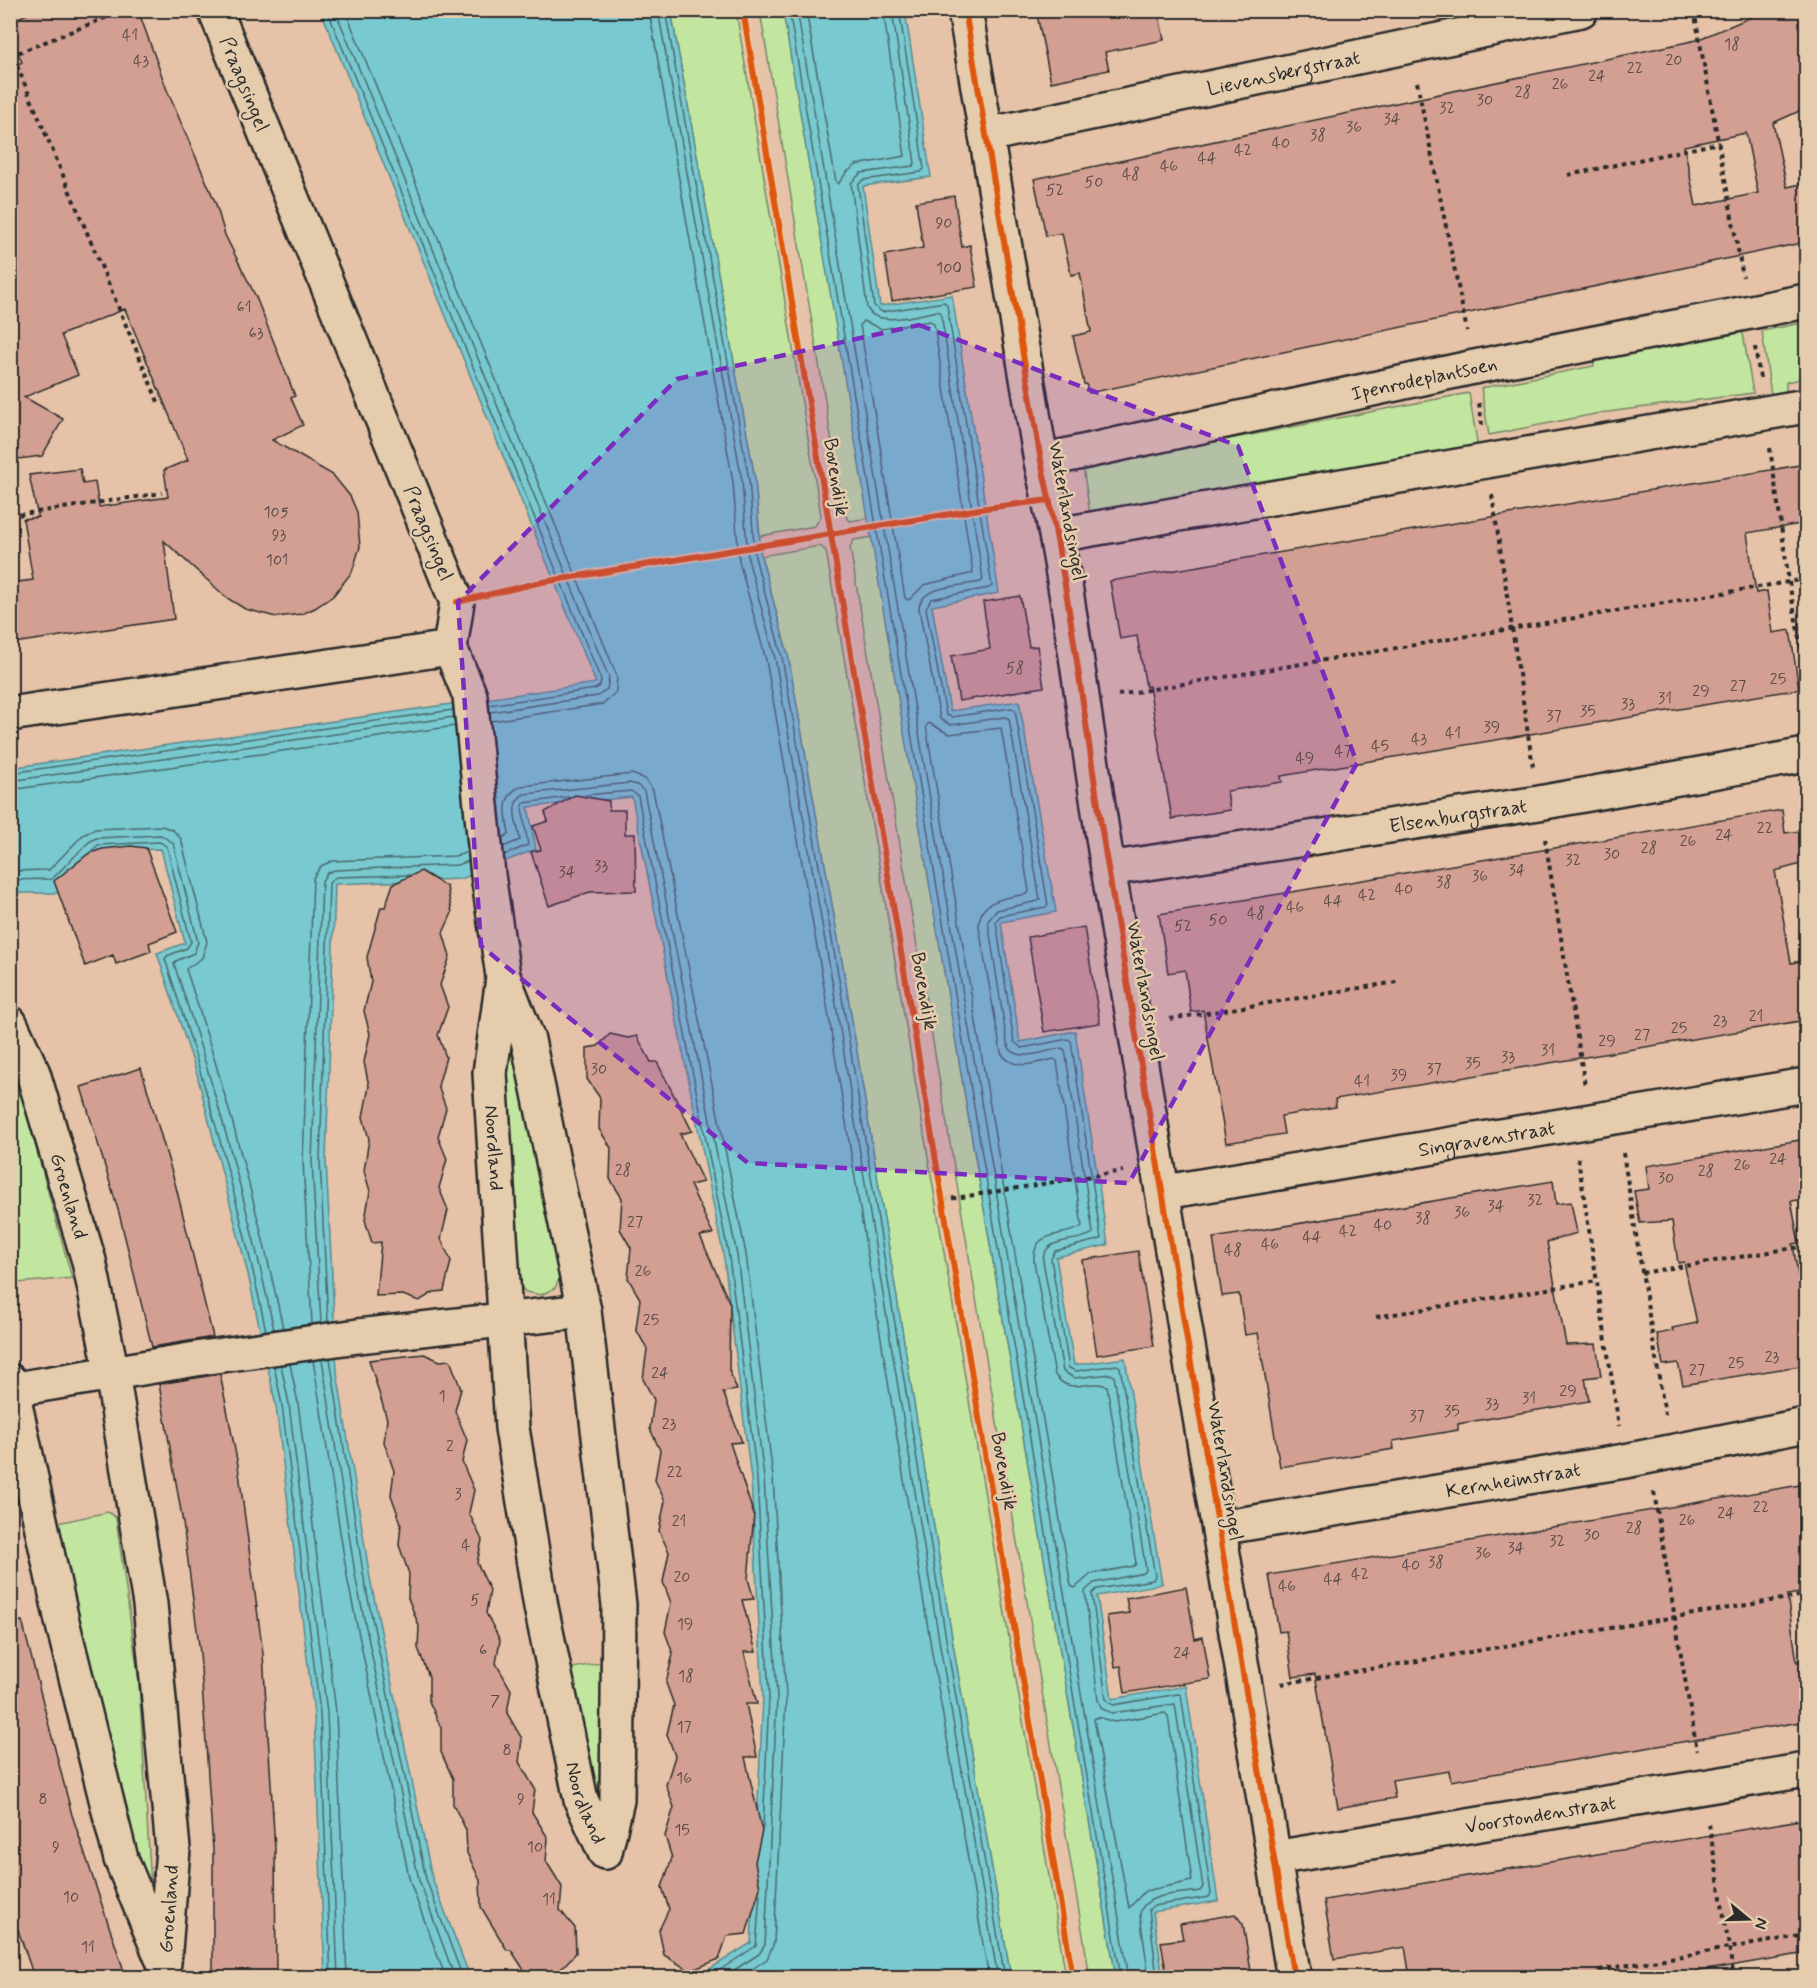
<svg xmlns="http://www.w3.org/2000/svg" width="1817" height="1988" font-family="Mynerve,sans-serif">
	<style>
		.green { fill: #c2e59f; stroke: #768865; stroke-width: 1.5 }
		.water { fill: #78c9d0; stroke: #598a8e; stroke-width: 1.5 }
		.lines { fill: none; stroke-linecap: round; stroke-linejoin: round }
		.shore { stroke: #4a6a6d; stroke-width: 1.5 }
		.building { fill: #d29f92; stroke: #2b2b2b; stroke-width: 1.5; fill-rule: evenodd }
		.street-casing { stroke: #2b2b2b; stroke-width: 38 }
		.path { stroke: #2b2b2b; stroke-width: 4; stroke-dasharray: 4.5 4.5; stroke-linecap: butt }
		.street { stroke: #e5ccad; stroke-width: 33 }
		.cycleway-casing { stroke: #e5ccad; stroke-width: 10 }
		.cycleway { stroke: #df570e; stroke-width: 6 }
		.marked { fill: #7b2cbf; fill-opacity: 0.2; stroke: #7b2cbf; stroke-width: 4.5; stroke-dasharray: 12 8; stroke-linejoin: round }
		.labels { text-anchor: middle; stroke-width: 5; stroke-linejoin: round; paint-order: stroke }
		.number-label { font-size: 16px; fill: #554845 }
		.street-label { font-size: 20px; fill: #2b2b2b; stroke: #e5ccad }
	</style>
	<rect width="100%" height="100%" fill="#e5c2a8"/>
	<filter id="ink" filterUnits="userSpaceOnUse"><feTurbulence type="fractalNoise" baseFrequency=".0167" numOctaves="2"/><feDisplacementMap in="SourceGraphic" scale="12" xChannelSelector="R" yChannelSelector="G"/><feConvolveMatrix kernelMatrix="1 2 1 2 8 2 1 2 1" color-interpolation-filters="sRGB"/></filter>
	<g filter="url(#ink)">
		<path class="green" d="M671 11H736L821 515 815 526 760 536 755 479Z
			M760 11H783L869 518 850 521 844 514Z
			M1806 322V378L1786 382V393L1771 395 1762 331Z
			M1742 328 1753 393 1600 413 1489 435 1481 388 1594 366 1593 358Z
			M1469 393 1478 449 1090 514 1083 467Z
			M873 537 972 1139 1116 1977H1090L850 547 854 540Z
			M820 546 826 551 1066 1977H1011L954 1650 846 984 788 655 761 556Z
			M514 1046 563 1271 555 1288 541 1295 526 1292 513 1280 505 1048Z
			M17 1079 72 1278 17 1283 10 1205V1081Z
			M108 1512 116 1518 139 1682 151 1887 143 1889 53 1524Z
			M600 1663 603 1782 599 1786 594 1784 567 1669Z"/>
		<path class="water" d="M321 11H671L755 479 761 556 788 655 846 984 954 1650 1011 1977H697L751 1943 763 1697 751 1479 724 1258 632 797 528 807 536 849 461 879 335 884 326 1161 337 1372 370 1578 432 1878 470 1977H325L314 1714 276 1406 248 1274 197 1074 157 953 185 943 161 849 98 851 58 893H11L10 768 596 683Z
			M783 11H905L931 177 863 186 880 306 952 295 999 593 932 606 950 711 1019 701 1056 912 1001 922 1020 1042 1075 1031 1108 1245 1056 1257 1074 1365 1125 1358 1162 1584 1097 1596 1112 1699 1186 1686 1218 1901 1153 1912 1163 1977H1116L972 1139Z"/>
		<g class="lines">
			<path class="shore" d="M327 10 601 680 600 686 595 689 489 705
				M335 10 609 678 607 689 598 696 490 712
				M345 10 617 676 616 692 603 704 491 721
				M649 10 733 482 739 561 766 660 824 987 932 1653 989 1978
				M658 10 742 481 748 559 775 658 833 986 941 1652 998 1978
				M665 10 749 480 755 557 782 657 840 985 948 1651 1005 1978
				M789 10 1121 1978
				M797 10 1129 1978
				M806 10 836 182 838 184 847 172 856 165 905 156 883 10
				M892 10 915 163 913 166 861 173 851 183 867 307C874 329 919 314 938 311L941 313 983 579 981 582C963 586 919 585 919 609L940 719 951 725 1005 717 1009 719 1040 899 1038 901 997 910 988 921 1007 1043C1014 1065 1045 1051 1061 1048L1065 1050 1093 1233C1078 1244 1043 1235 1043 1261L1063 1371 1074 1378 1111 1374 1114 1376 1146 1570 1144 1573 1094 1583 1085 1591 1098 1700 1102 1709 1112 1713 1175 1704 1203 1887 1200 1891C1183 1894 1142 1892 1140 1915L1149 1978
				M899 10 924 169 921 172 863 180 858 185 874 306 882 312 944 302 947 305 992 586 989 588 931 599 926 608 946 715 952 717 1011 708 1015 710 1048 905 1046 907 1000 916 996 921 1014 1042 1022 1048 1068 1039 1071 1041 1101 1239 1055 1251 1051 1259 1069 1368 1076 1371 1117 1365 1120 1367 1155 1576 1153 1580 1097 1589 1092 1594 1106 1699 1113 1705 1178 1694 1181 1695 1211 1893 1209 1897 1153 1906 1149 1909 1157 1978
				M863 321 882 329 930 321 934 324 973 573 924 585 909 600 905 598 860 325Z
				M929 723 949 734 1001 728 1029 891 1027 894C1006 898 978 899 979 927L1001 1053C1014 1072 1035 1063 1054 1059L1057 1061 1082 1226C1065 1239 1032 1227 1034 1262L1055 1375C1070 1397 1088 1378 1107 1386L1136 1563 1134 1566 1091 1574 1075 1588 1071 1586 926 726Z
				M10 773 453 710
				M10 781 454 717
				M10 790 455 726
				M585 795 631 791 638 796 729 1257 757 1478 769 1697 763 1828
				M502 838 509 834C506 815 500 796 521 786L632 774 645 779 653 790 746 1254 773 1477 786 1697 774 1943 767 1959 739 1978
				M503 847 520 840C518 824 507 804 524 794L630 783 637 785 644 791 737 1255 764 1478 777 1697 765 1945 759 1954 722 1978
				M90 852 98 845 160 842 167 847 191 942 187 948 167 956 165 959C205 1081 240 1205 266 1331
				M504 855 528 845 522 808 524 803 569 797
				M10 871 49 870 83 835 95 829 162 826 173 830 181 839 207 942 202 958 186 969C225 1087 257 1207 283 1328
				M10 880 52 879 89 842 96 838 161 835 173 843 198 942 194 953 176 961 174 964C214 1084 248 1206 274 1330
				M328 1322 320 1161 329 883 336 877 410 875
				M321 1323 312 1161 322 881 327 873 335 870 457 865 469 861
				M312 1324 303 1161 313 878 321 866 332 861 455 856 468 852
				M330 1358 364 1579 426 1879 463 1978
				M322 1359 356 1580 419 1880 455 1978
				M313 1360 348 1582 410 1882 446 1978
				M290 1364 298 1403 336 1712 347 1978
				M281 1365 289 1404 327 1713 338 1978
				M274 1366 282 1405 320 1713 331 1978
				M1165 1713 1168 1716 1192 1881 1145 1891 1129 1908 1094 1719 1098 1717 1114 1722Z
				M708 1978 756 1946 760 1894"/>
		</g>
		<path class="building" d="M37 10H138L167 90 216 204 225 235 256 297 295 396 291 398 303 425 272 440 333 475 350 496 357 512 360 547 352 572 333 596 315 608 302 614 276 617 245 609 227 598 164 541 174 619 14 643 10 641V583L33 580 23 519 38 517 29 475 80 469 83 484 95 482 99 507 168 497 164 470 188 460 125 309 61 335 78 375 24 397 63 419 42 456 10 460V68L22 62 10 36V21Z
			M1036 10H1158L1164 40 1105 52 1109 70 1051 82Z
			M1768 10H1806V108L1773 123 1787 187 1806 183V242L1089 393 1086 384H1084L1073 336 1091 332 1080 273 1071 275 1062 233 1046 236 1034 179 1697 40ZM1746 133 1758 193 1696 206 1684 146Z
			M954 196 962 247 970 245 977 287 892 301 885 255 923 248 916 202Z
			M1806 464V523L1747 533 1756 593 1767 591 1773 633 1790 630 1799 689 1281 776 1282 782 1227 791 1230 810 1172 819 1149 686 1146 687 1137 636 1120 639 1110 581Z
			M1020 596 1029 647 1037 646 1044 687 959 701 951 656 990 649 983 602Z
			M575 795 609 801V810H625V834H635L636 891 590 892 549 906 531 852 541 850 533 826 548 821 545 812Z
			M1782 810 1785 833 1800 831 1805 863 1775 871 1791 963 1806 960V1020L1335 1099 1336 1107 1281 1116 1284 1134 1226 1143 1203 1010 1191 1012 1185 970 1168 973 1159 914Z
			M131 846 146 848 177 932 149 943 151 951 116 964 113 955 85 966 54 881 88 854 102 849Z
			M421 871 447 887 452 913 443 933 450 956 440 985 448 1007 438 1035 446 1057 438 1086 446 1108 438 1137 447 1159 439 1188 448 1210 441 1239 451 1261 444 1291 434 1292 419 1301 403 1295 376 1296 381 1242 372 1243 365 1220 370 1191 364 1171 369 1139 363 1117 369 1086 364 1062 370 1034 364 1011 371 982 367 957 381 907H385L393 884Z
			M1084 927 1100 1023 1044 1032 1028 937Z
			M610 1034 628 1038 637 1036 651 1062H657L692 1131 680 1134 703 1182 690 1185 713 1234 700 1236 730 1304 729 1370 737 1390 723 1392 742 1442 730 1443 754 1515 748 1579 754 1599 742 1600 756 1652H744L757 1704H746L757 1757H745L762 1831 755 1862 760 1888 746 1934 727 1936 719 1959 690 1971 664 1955 659 1930 669 1909 662 1887 672 1858 665 1836 674 1807 666 1785 675 1756 667 1734 674 1705 666 1683 673 1654 665 1632 671 1603 663 1582 669 1552 659 1531 665 1501 655 1480 660 1450 650 1429 654 1400 643 1379 647 1349 636 1329 640 1299 628 1278 631 1248 620 1229 622 1198 610 1179 611 1148 599 1129 600 1098 587 1079V1048L598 1046Z
			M141 1068 175 1183 213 1337 152 1347 119 1213 81 1087Z
			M1806 1139V1199L1791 1201 1799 1243 1793 1244 1803 1306 1806 1305V1365L1683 1385 1678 1363 1663 1365 1657 1334 1673 1331 1672 1328 1697 1323 1684 1262 1678 1263 1672 1221 1640 1223 1634 1191 1649 1189 1646 1166Z
			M1553 1181 1556 1204 1571 1202 1577 1233 1547 1242 1566 1345 1596 1344 1601 1376 1585 1378 1589 1401 1458 1424V1430L1393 1441 1394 1449 1280 1467 1258 1333 1245 1335 1239 1294 1222 1296 1213 1238Z
			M1138 1251 1154 1346 1097 1355 1082 1260Z
			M424 1354 440 1361 450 1360 461 1389 455 1411 467 1440 462 1462 474 1490 469 1513 482 1540 477 1563 490 1590 486 1613 500 1640 496 1663 511 1690 507 1713 522 1739 519 1762 535 1789 532 1812 548 1838 546 1861 562 1887 560 1910 575 1928 576 1953 555 1975 524 1970 511 1950H507L481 1907 480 1880 467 1853 466 1830 453 1804V1779L441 1752V1728L429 1701V1677L418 1648 419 1626 408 1598 409 1574 399 1545 401 1523 391 1495 394 1471 384 1442 387 1419 369 1360Z
			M220 1374 238 1465 263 1654 275 1849 276 1977H213V1850L200 1653 183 1523 159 1384Z
			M1806 1484V1592L1787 1595 1797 1662 1806 1660V1721L1451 1781 1449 1771 1392 1780 1395 1798 1338 1808 1315 1674 1293 1677 1286 1631 1279 1632 1269 1575Z
			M1186 1587 1195 1639 1203 1637 1210 1679 1125 1693 1121 1666 1115 1667 1107 1616 1129 1613 1126 1598Z
			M22 1621 72 1815 126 1977H34L10 1906V1622Z
			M1806 1819V1953L1665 1977H1410L1405 1947 1334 1959 1324 1900Z
			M1235 1914 1243 1924 1252 1977H1167L1161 1942 1183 1939 1180 1924Z"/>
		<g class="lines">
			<defs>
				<g id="street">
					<path d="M965 10 1041 461C1072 599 1086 740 1110 880 1173 1245 1234 1611 1294 1978"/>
					<path id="s1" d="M986 135 1581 10"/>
					<path id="s2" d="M1041 461 1474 367 1806 301"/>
					<path d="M1057 535 1806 406"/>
					<path d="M450 648 470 696 488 875 503 976 528 1040 584 1311 619 1605 617 1800 605 1852"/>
					<path d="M10 714 450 648 457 602 215 10"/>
					<path id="s3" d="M1108 869 1539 803 1806 755"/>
					<path id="s4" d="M503 978 490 1073 512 1428 541 1607 581 1800 605 1852"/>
					<path id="s5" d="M10 1023 33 1073 89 1261 112 1373 150 1604 173 1849 164 1963"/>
					<path id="s6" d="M1165 1192 1806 1085"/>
					<path d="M10 1381 62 1621 121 1859 161 1956"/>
					<path d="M10 1390 208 1357 358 1336 584 1311"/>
					<path id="s7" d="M1219 1528 1625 1461 1806 1425"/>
					<path id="s8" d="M1274 1858 1806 1770"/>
				</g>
			</defs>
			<use href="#street" class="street-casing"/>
			<path class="path" d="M1694 10 1743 277
				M10 49 159 404
				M10 56 125 10
				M1417 82 1467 331
				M1568 175 1719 143
				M1755 347 1760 378
				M1479 403 1482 425
				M1770 448 1789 582 1806 675
				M1492 495 1533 767
				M10 516 162 493
				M1118 695 1806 579
				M1805 793 1806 804
				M1545 839 1585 1086
				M1170 1019 1397 982
				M1623 1153 1665 1415
				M1578 1158 1619 1426
				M943 1200 1123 1171
				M1642 1273 1806 1246
				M1376 1317 1596 1281
				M1654 1492 1697 1751
				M1281 1684 1806 1595
				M1709 1824 1734 1978
				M1599 1970 1806 1935"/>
			<use href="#street" class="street"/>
			<defs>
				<path id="cycleway" d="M743 10 1073 1978
					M965 10 1041 461C1072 599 1086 740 1110 880 1173 1245 1234 1611 1294 1978
					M457 602 537 583 986 508 1050 500"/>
			</defs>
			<use href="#cycleway" class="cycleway-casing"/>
			<use href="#cycleway" class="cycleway"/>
		</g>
	</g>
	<path class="marked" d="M919 325 1238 446 1357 763 1129 1183 748 1163 481 946 458 602 677 379Z"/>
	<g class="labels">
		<g class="number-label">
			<text x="130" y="40">41</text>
			<text x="1732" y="49">18</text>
			<text x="1674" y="65">20</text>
			<text x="141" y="66">43</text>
			<text x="1635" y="73">22</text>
			<text x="1597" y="81">24</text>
			<text x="1560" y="89">26</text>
			<text x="1523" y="97">28</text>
			<text x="1485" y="105">30</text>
			<text x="1447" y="113">32</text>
			<text x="1392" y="124">34</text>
			<text x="1354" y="132">36</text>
			<text x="1318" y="140">38</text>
			<text x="1281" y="148">40</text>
			<text x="1243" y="155">42</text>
			<text x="1207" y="163">44</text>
			<text x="1169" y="171">46</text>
			<text x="1131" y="179">48</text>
			<text x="1094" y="187">50</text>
			<text x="1055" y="195">52</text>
			<text x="944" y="228">90</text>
			<text x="949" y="273">100</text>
			<text x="244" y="312">61</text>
			<text x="256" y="338">63</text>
			<text x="276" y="517">105</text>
			<text x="279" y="540">93</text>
			<text x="277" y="565">101</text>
			<text x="1015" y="673">58</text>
			<text x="1778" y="684">25</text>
			<text x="1738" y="691">27</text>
			<text x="1701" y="696">29</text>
			<text x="1665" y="703">31</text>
			<text x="1628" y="709">33</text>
			<text x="1588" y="716">35</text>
			<text x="1554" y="721">37</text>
			<text x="1492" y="732">39</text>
			<text x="1453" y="738">41</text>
			<text x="1419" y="744">43</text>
			<text x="1380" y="751">45</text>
			<text x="1343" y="756">47</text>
			<text x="1305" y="763">49</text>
			<text x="1765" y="833">22</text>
			<text x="1724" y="840">24</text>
			<text x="1688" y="846">26</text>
			<text x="1649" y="853">28</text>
			<text x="1612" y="859">30</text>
			<text x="1573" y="865">32</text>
			<text x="601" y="871">33</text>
			<text x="1517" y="875">34</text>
			<text x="567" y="877">34</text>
			<text x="1480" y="881">36</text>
			<text x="1444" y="887">38</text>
			<text x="1404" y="894">40</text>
			<text x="1367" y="900">42</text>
			<text x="1333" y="906">44</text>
			<text x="1295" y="912">46</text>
			<text x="1256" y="918">48</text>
			<text x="1218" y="925">50</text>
			<text x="1183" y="931">52</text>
			<text x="1756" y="1021">21</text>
			<text x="1720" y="1026">23</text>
			<text x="1679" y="1033">25</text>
			<text x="1642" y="1040">27</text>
			<text x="1607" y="1046">29</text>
			<text x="1548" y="1055">31</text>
			<text x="1508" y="1062">33</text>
			<text x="1473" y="1068">35</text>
			<text x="599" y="1074">30</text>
			<text x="1434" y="1074">37</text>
			<text x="1399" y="1080">39</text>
			<text x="1362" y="1086">41</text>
			<text x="1778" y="1164">24</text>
			<text x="1742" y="1170">26</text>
			<text x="623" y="1175">28</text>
			<text x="1706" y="1176">28</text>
			<text x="1666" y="1183">30</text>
			<text x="1535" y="1205">32</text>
			<text x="1496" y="1211">34</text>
			<text x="1462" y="1217">36</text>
			<text x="1423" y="1223">38</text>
			<text x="635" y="1227">27</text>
			<text x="1383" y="1230">40</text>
			<text x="1348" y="1236">42</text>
			<text x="1312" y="1242">44</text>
			<text x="1270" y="1249">46</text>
			<text x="1233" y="1255">48</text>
			<text x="643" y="1276">26</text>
			<text x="651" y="1325">25</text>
			<text x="1772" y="1362">23</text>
			<text x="1736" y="1368">25</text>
			<text x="1697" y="1375">27</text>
			<text x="660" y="1378">24</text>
			<text x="1568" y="1396">29</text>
			<text x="442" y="1401">1</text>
			<text x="1529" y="1403">31</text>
			<text x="1492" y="1409">33</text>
			<text x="1452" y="1416">35</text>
			<text x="1417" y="1421">37</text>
			<text x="669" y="1429">23</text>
			<text x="450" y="1451">2</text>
			<text x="675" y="1477">22</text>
			<text x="458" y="1499">3</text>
			<text x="1761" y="1512">22</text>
			<text x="1726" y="1518">24</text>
			<text x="1687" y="1525">26</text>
			<text x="679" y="1526">21</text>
			<text x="1634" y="1533">28</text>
			<text x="1592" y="1540">30</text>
			<text x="1557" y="1546">32</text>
			<text x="466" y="1550">4</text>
			<text x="1516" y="1553">34</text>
			<text x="1483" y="1558">36</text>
			<text x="1436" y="1567">38</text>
			<text x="1411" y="1570">40</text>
			<text x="1360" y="1579">42</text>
			<text x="682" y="1582">20</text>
			<text x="1333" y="1584">44</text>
			<text x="1287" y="1591">46</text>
			<text x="475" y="1605">5</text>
			<text x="685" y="1629">19</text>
			<text x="483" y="1655">6</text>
			<text x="1182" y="1658">24</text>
			<text x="686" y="1681">18</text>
			<text x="495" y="1706">7</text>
			<text x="684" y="1732">17</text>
			<text x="507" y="1755">8</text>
			<text x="684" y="1783">16</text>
			<text x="43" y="1804">8</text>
			<text x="521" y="1804">9</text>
			<text x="682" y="1835">15</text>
			<text x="56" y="1852">9</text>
			<text x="535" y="1852">10</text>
			<text x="71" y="1902">10</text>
			<text x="549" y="1904">11</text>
			<text x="88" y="1952">11</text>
		</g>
		<g class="street-label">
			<text dy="7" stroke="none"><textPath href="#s1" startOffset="304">Lievensbergstraat</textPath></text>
			<text transform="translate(245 84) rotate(68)" y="7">Praagsingel</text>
			<text dy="7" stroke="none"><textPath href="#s2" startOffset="392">Ipenrodeplantsoen</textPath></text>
			<text transform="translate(837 477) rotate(81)" y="7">Bovendijk</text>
			<text transform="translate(1068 511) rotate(80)" y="7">Waterlandsingel</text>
			<text transform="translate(429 533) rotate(68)" y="7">Praagsingel</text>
			<text dy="7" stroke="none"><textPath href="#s3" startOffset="354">Elsenburgstraat</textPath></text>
			<text transform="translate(925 991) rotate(80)" y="7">Bovendijk</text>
			<text transform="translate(1146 991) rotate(80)" y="7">Waterlandsingel</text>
			<text dy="7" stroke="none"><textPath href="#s6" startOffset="326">Singravenstraat</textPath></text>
			<text dy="7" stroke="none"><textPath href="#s4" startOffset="171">Noordland</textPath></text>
			<text dy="7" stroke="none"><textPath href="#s5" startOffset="183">Groenland</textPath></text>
			<text transform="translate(1005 1471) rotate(80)" y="7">Bovendijk</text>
			<text transform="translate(1226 1471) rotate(81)" y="7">Waterlandsingel</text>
			<text dy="7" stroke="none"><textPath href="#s7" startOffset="298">Kernheimstraat</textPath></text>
			<text dy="7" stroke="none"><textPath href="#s4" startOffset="834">Noordland</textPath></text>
			<text dy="7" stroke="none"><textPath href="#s8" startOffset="270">Voorstondenstraat</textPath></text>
			<text transform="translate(168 1909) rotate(-86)" y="7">Groenland</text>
		</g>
	</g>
	<rect width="1817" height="1988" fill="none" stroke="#e5ccad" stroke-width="36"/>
	<rect x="18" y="18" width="1781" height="1952" fill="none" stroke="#2b2b2b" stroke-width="2" filter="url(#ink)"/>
	<g transform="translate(1748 1919) rotate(109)" stroke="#e5ccad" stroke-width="4.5" paint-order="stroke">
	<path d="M0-4.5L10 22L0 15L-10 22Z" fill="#2b2b2b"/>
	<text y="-9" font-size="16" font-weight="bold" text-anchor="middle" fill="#2b2b2b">N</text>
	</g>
</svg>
